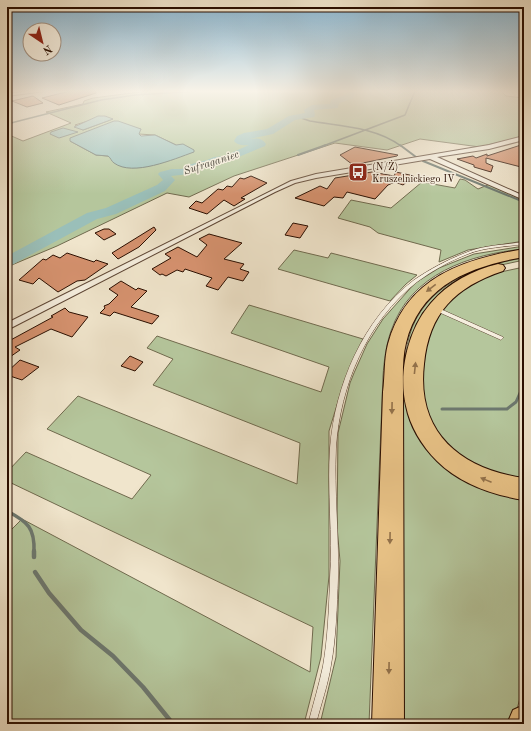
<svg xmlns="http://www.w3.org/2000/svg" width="531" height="731" font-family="'Old Standard TT',serif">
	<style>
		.green { fill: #b5c69c; stroke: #706a4e; fill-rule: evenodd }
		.water { fill: #9abfb9; stroke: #6d786f }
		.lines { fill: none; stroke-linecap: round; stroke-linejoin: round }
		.stream-far4 { stroke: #6d786f; stroke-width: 1.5 }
		.stream-far3 { stroke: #6d786f; stroke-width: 2 }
		.stream-far2 { stroke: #6d786f; stroke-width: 3 }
		.stream-far1 { stroke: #6d786f; stroke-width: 3.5 }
		.stream { stroke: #6d786f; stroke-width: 4.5 }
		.river { fill: #9abfb9; fill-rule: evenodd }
		.building { fill: #d6926f; stroke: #2a0e00 }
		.service-casing { stroke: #5c4433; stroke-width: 1 }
		.minor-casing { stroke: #5c4433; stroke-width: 2 }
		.motorway-casing { stroke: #2a0e00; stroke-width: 2 }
		.service { fill: #f5eede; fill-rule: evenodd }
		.minor { fill: #f5eede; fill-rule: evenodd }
		.motorway { fill: #e8c286; fill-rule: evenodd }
		.oneway { fill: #92714a }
		.labels { text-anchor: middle; stroke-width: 3; stroke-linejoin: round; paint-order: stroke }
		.far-poi-label { font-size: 10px; fill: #2a0e00; stroke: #f5eede; text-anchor: start }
		.far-water-label { font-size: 11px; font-style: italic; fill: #514c41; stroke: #f5eede }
	</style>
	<rect width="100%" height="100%" fill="#f0e5cc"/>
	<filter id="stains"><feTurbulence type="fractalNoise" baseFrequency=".005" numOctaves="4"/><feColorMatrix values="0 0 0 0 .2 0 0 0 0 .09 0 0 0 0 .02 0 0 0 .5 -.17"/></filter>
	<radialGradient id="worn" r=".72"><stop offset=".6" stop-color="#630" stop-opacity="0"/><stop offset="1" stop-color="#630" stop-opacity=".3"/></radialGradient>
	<path class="green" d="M147 91H501L506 96 524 98V136L480 147 420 139 387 150 335 143 234 176 189 197 167 193 57 246 7 267V134L23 141 71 123 46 112 83 104 84 101 93 98ZM113 119 83 130 75 125 88 121ZM141 129 138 134 155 135 176 145 111 158 108 156 96 155 70 141Z
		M460 179 465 180 478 189 490 184 524 200V241L468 250 439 262 441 250 378 233 370 227 338 218 351 200 391 208 422 182 455 188Z
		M524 246V249C470 254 410 274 391 331 386 345 384 361 383 376L369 724H320L336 657 340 561 337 526 338 433 350 383 354 373 367 344 383 319 415 283 439 268 474 254Z
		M294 250 328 258 331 253 417 275 406 284 390 301 278 269Z
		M524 258V260L492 267 430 307 417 427 524 496V683L513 724H404L402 398C404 378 404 357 409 337 423 286 476 265 524 258Z
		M524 267V481L486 476 444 443 423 408 420 367 431 324 450 298 475 281 496 273Z
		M249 305 363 339 344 382 329 431V576L321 657 304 724H7V534L22 519 310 672 313 627 7 481V472L26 452 132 499 151 475 47 429 78 396 297 484 300 443 153 385 173 359 147 348 157 336 321 392 329 367 231 333Z"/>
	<path class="water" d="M98 116H105L113 119 83 130 74 127Z
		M114 121H118L141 129 139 134 141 136 155 135 176 145 183 144 194 150V152C174 159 133 177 114 163 111 161 111 158 108 156L96 155 70 141V138Z
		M63 128 78 132 59 138 50 134 51 132Z"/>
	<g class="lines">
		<path class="stream-far4" d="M301 118 310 121C340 126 376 127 401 146
			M7 124 101 100 135 95 198 91
			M323 146 405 115 415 91"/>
		<path class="stream-far3" d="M400 145 416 157
			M298 155 326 145
			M423 161 524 202"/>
		<path class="stream-far2" d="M442 409H507L516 402 524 384"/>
		<path class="stream-far1" d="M7 511C28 522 35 528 34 552"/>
		<path class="stream" d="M34 557V551
			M35 572 49 593 81 630 113 656 143 687 173 724"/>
		<path class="river" d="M349 91H358L352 99 339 103 338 108 314 110 315 115 314 117 295 120 273 134 245 140C253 139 260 136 266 144L265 146 229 161 220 162 214 165 196 169 189 174 171 176 175 180 165 191 116 214 97 219 12 265 7 266V256L87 213 106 208 157 185 163 180 158 174 160 172 172 169H182L188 165 207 160 214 157 224 156 249 145C244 146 237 145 234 141L237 136 244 133 267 129 289 116 305 113 304 110 312 105 330 104 331 100 346 95Z"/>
	</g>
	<path class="building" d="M70 91H96V93L59 105 42 98Z
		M33 96 43 103 27 107 12 101Z
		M524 144V163H522L521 167 486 158V163L493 166 491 172 474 167V165L457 159 473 156 476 158 487 154V156Z
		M355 147 398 155 397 156 353 165 340 155Z
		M372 172 394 176 396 172 414 176 403 185 395 182 388 185 375 199 347 192 343 198 334 197 324 206 295 198 320 186 327 189 335 178Z
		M251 176 267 183 241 198 245 199 234 206 224 200 207 214 189 208 196 201 202 203 218 189 223 190 227 186 232 187 240 178 244 179Z
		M293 223 308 226 300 238 285 235Z
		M154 227 156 230 139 247 118 259 112 253Z
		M104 229H109L116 234 104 240 95 233Z
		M209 234 242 243 224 259 244 264 240 269 249 272 243 281 228 277 218 290 206 286 212 278 185 269 183 272 177 270 166 276 162 274 160 275 152 269 171 258 165 254 178 247 197 257 207 245 199 239Z
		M67 253 94 262 96 260 108 264 85 280 77 281 58 292 39 278 33 284 19 280 43 259 46 260 53 255 60 258Z
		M121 281 136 290 138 288 147 291 131 307 159 316 152 324 114 312 110 316 100 313 105 308 104 306 109 304 118 295 109 289Z
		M65 308 69 312 88 317 72 337 51 329 15 347 20 350 7 359V342L53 317 51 316Z
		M130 356 143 362 135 371 121 366Z
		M20 360 39 367 22 380 7 375V372Z"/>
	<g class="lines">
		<defs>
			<path id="service" d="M524 242V244C506 247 485 247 468 254 450 261 433 270 417 282 367 321 340 386 336 448 334 491 339 535 338 578 337 606 336 638 331 665 328 685 321 704 316 724H308C313 705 319 685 323 666 328 637 329 607 330 578 333 535 327 492 330 448 335 385 363 319 414 280 430 269 447 260 465 253 483 245 504 245 524 242Z
				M436 307 503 337V338L501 340 499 339 434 310V308Z"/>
			<path id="minor" d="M28 91H45L7 96V94Z
				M524 136V140L489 149 437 157 524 196V200L430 159 316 178 295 183 275 192 7 330V323L291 181 316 174 489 145Z"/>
			<path id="motorway" d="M524 249V257C471 266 420 285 406 343 402 359 403 376 403 392L404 724H372L383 392C385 376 384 359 388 344 406 277 464 259 524 249Z
				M498 264 503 265 505 268 503 271C455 287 429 313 424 364 416 433 461 469 524 478V500C493 495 460 484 437 461 422 446 410 426 406 406 398 373 408 329 431 303 448 283 473 270 498 264Z
				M524 705V724H507L513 710Z"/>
		</defs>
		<use href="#service" class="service-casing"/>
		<use href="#minor" class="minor-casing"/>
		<use href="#motorway" class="motorway-casing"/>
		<use href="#service" class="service"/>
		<use href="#minor" class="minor"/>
		<use href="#motorway" class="motorway"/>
	</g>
	<defs><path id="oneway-solid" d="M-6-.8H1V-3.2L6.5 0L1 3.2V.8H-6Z"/></defs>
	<g class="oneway">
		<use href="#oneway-solid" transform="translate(431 288) rotate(142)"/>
		<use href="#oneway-solid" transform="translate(415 368) rotate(-84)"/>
		<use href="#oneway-solid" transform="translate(392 408) rotate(91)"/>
		<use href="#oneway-solid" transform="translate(486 480) rotate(-158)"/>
		<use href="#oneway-solid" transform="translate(390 538) rotate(91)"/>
		<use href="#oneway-solid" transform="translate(389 668) rotate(91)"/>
	</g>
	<linearGradient id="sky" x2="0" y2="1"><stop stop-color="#89b8d5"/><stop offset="0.47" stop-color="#f8f3e8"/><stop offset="1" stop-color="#f8f3e8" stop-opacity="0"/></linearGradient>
	<rect width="531" height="194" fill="url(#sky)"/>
	<defs>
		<symbol id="bus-square" viewBox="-11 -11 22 22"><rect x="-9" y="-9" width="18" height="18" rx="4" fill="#8f2418" stroke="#f5eede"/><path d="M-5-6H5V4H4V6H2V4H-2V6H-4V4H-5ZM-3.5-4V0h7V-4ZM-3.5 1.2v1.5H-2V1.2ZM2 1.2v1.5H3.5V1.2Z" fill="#fff"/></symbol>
	</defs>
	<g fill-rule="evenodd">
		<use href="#bus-square" x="347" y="161" width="22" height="22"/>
	</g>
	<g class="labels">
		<g class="far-poi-label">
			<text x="372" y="170">(N/Ż)<tspan x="372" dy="12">Kruszelnickiego IV</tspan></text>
		</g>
		<g class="far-water-label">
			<text transform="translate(211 162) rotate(-18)" y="4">Sufraganiec</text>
		</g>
	</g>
	<rect width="531" height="731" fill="none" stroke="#f0e5cc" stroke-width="24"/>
	<rect x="8" y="8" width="515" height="715" fill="none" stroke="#2a0e00" stroke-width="2"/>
	<rect x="12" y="12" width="507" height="707" fill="none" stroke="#2a0e00"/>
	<g transform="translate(42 42) rotate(145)"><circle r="19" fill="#f5eede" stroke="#a49485"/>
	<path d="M0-3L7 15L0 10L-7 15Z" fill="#8f2418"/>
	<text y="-6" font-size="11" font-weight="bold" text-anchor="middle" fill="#2a0e00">N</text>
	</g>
	<rect width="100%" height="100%" filter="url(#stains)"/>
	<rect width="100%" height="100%" fill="url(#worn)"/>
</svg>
